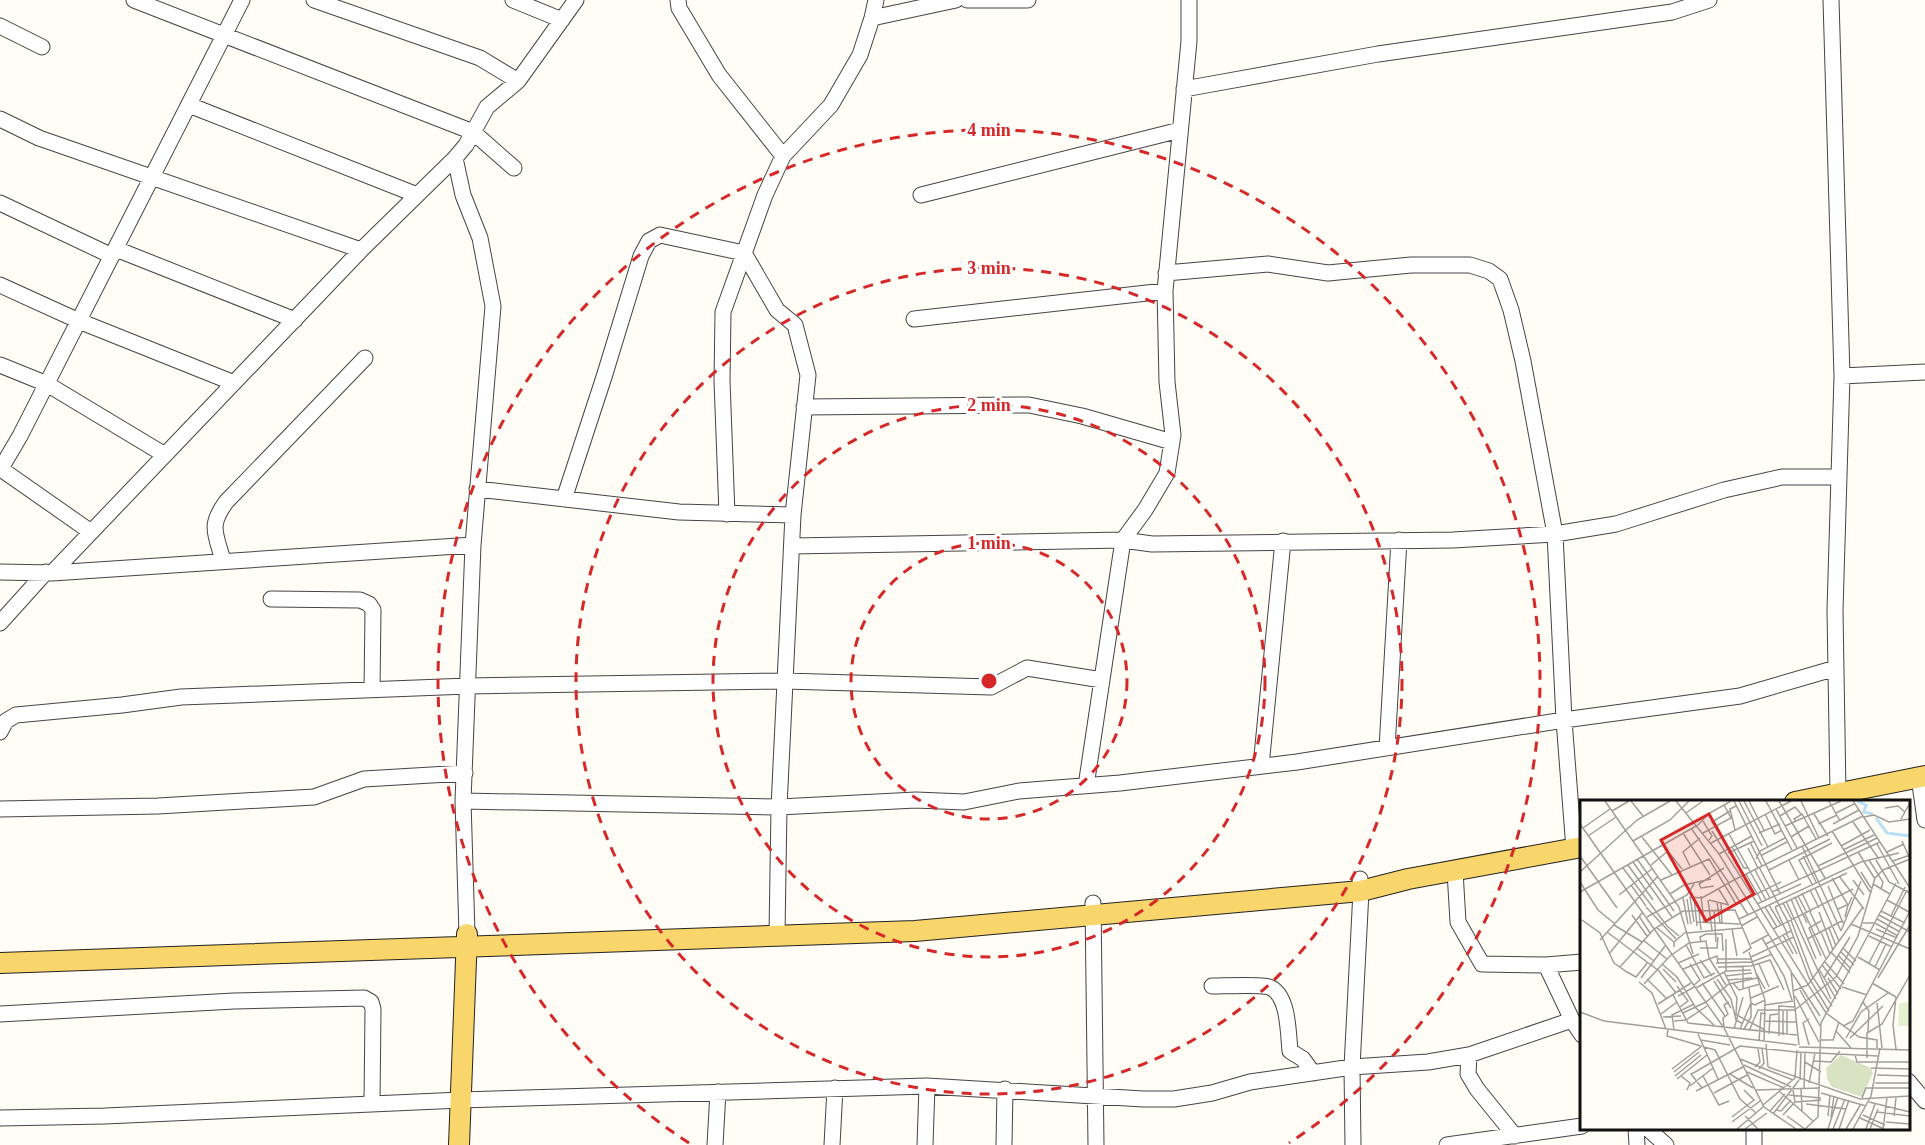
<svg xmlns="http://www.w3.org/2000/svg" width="1925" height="1145" font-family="Georgia,serif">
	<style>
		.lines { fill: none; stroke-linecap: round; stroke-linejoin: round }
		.minor-casing { stroke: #444; stroke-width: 17 }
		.major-casing { stroke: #222; stroke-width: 22 }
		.minor { stroke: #fff; stroke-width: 15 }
		.major { stroke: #f9d66b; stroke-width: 20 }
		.ring { fill: none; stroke: #d62828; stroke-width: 3; stroke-dasharray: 10 8 }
		.inset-river { fill: none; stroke: #b9e0f7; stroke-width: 3 }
		.inset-road { fill: none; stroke: #a09f9a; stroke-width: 1.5 }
		.view { fill: #d62828; fill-opacity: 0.15; stroke: #d62828; stroke-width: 3 }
		.inset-edge { fill: none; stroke: #111; stroke-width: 3 }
		.centre { fill: #d62828; stroke: #fff; stroke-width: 3 }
		.ring-label { font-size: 18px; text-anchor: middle; font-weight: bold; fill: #d62828; stroke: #fff; stroke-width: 6; stroke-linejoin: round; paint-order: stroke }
	</style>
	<rect width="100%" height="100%" fill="#fffdf5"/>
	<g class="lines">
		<defs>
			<path id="minor" d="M134 0 473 132 514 168
				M314 0 480 58 518 81
				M513 0 562 20
				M678 0 679 8 719 75 783 156
				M967 0H1028
				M1831 0 1842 376 1835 610 1838 793
				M872 18 956 0
				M0 26 42 47
				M1184 89 1378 54 1672 12 1709 0
				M189 105 417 195
				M0 119 39 138 361 250
				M921 195 1180 130
				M0 203 112 256
				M116 249 295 320
				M1166 273 1268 264 1328 273 1411 265H1470L1489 271 1500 279 1511 310 1523 361 1555 534 1564 720 1574 849
				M0 285 79 321 234 383
				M914 319 1165 291
				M0 365 47 384 165 455
				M1842 376 1925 372
				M804 407 1029 405 1082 416 1172 442
				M1 469 91 532
				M0 470 20 436 242 0
				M477 489 679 512 793 515
				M564 499 604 377 641 256 649 241 660 235 744 253 777 310 795 325 808 375 793 515 779 807 777 935
				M727 514 722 381 723 312 765 195 783 156 831 105 860 55 872 18 876 0
				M792 546 1123 540 1152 544 1453 540 1555 534 1616 524 1724 490 1782 477H1839
				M223 561C216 533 208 527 226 502L365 358
				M0 572 52 573 473 545
				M52 573 361 250 455 158
				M271 599 360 600 369 604 373 610 372 690
				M0 623 46 572
				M0 732 6 721 16 715 122 705 181 697 468 686 785 681 991 687 1027 668 1102 680
				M1387 748 1399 540
				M1261 766 1283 541
				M1919 777 1925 820
				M1086 786 1123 540 1145 510 1167 473 1173 435 1167 382 1165 291 1189 41V0
				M463 801 779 807 916 800 964 802 1019 791 1120 783 1297 762 1564 720 1740 696 1836 668
				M0 809 158 806 314 797 364 779 465 773
				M1455 871 1458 922 1482 964 1546 965 1582 962
				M1093 903 1096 1145
				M467 934 463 801 473 545 493 306 480 238 463 195 455 158 466 145 487 107 518 81 576 0
				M1546 965 1572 1020 1582 1035
				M1212 986C1224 986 1260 984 1269 987 1289 994 1288 1033 1290 1051L1303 1059 1313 1073
				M0 1014 234 1001 364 998 371 1002 373 1009 372 1104
				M1469 1055 1468 1074 1477 1089 1515 1136
				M1908 1081 1925 1101
				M0 1118 105 1116 461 1100 927 1086 1143 1099H1174L1212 1093 1250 1082 1352 1067 1428 1062 1469 1055 1572 1020
				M1636 1128 1637 1145
				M1647 1128 1666 1145
				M1754 1128V1145
				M715 1145 718 1092
				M832 1145 835 1088
				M925 1145 927 1086
				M1004 1145 1005 1089
				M1353 1145 1352 1067 1361 891 1360 879
				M1447 1145 1582 1126"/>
			<path id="major" d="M1795 802 1925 776
				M0 963 915 931 1361 891 1408 879 1582 847
				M459 1145 467 934"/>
		</defs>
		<use href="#minor" class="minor-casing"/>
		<use href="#major" class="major-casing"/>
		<use href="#minor" class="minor"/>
		<use href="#major" class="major"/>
	</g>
	<g class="ring">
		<circle cx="989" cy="681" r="138"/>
		<circle cx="989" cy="681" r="276"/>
		<circle cx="989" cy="681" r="413"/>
		<path d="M689 1143A551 551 0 1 1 1289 1143"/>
	</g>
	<g transform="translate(1580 800)">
		<rect width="330" height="330" fill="#fffdf5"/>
		<path d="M261 255 291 268 293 273 282 297 252 287 247 279 246 268Z" fill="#d9e3c4"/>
		<path d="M330 202V226H318L319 203Z" fill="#e6f2cf"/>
		<path class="inset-river" d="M277 1 286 5 284 12 293 14M296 18 307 33 330 36"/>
		<path class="inset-road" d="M25 1 99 107 113 154M51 1 63 16M96 1 139 54 211 171 219 245M154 1 200 93M159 1 182 46M164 1 188 47M169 1 184 30M186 1 212 50M199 1 245 78M221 1 239 38M249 1 260 21M273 1 283 16M305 8 318 6 325 12M196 9 217 48M32 11 49 1M106 13 123 1M256 13 274 4M185 14 195 34 202 30M234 14 248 36M200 16 215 7 221 14M284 17 294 15 309 22 330 19M321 19 330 3M123 21 132 36 129 40M216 21 214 19 222 14 236 39M273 22 299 59M0 24 53 99M238 24 257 15M253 24 279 10M117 26 128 14 151 1M205 26 261 1M3 28 30 9M111 28 149 83M155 30 150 9 156 6M132 31 246 213 279 237 297 240V248M252 31 290 92M103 33 130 75M123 33 151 18 144 5M179 33 200 24M149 34 186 100M8 36 36 17M62 37 92 75M211 37 229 26M143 38 132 22 150 11M53 41 90 20 109 1M322 41 330 59M170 42 182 66M131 43 211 1M297 44 319 84M83 45 102 69M222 46 261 131M261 46 290 30M152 47 164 68H168M168 48 178 68M263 50 294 35M278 52 295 79M307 52 324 44M148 53 174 41M139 54 172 36M182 55 207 42M0 56 37 108M223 56 236 82M57 59 94 111M129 59 156 104 201 82M176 59 180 51 205 38M209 60 219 80M289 60 303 82 301 89M296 60 309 82 330 93M313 61 330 55M53 62 92 117M48 65 73 100M71 65 88 51M110 66 103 52 120 38M238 66 297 38M179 67 208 122 229 178 249 211M43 68 87 126 99 136M175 70 190 98M189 70 250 39M0 72 57 20 90 1M281 72 291 88M166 74 182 102M259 76 284 109M252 78 268 105 265 117M81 80 129 59M154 80 283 16 330 88M273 80 284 95M0 82 18 110 35 124M148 83 168 115M232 84 219 60 252 43M293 84 310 94M51 85 66 106M134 86 121 88 119 84 144 68M248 86 263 123M138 88 148 104M235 88 259 141M230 90 239 108M0 92 116 26M192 92 300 42M222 93 231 112M90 94 104 85 131 79M39 95 73 68M121 96 124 122M218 96 227 113M114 97 117 126M215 97 227 123M103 98 108 124M53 99 144 228 184 307 216 329M107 99 111 124M211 99 236 159M128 100 132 130M129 100 149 105M307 100 329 112M206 101 251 199M137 102 140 123M141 103 142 124M203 103 212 120M177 104 221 84M189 105 201 125M66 107 96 139M185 107 197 127M195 107 267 73M195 107 207 133M258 109 269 104 272 97M134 110 136 142M119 111 121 130M301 111 325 123M230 112 240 133M239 112 253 150M225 114 246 159M52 115 67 136M299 115 330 132M59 116 70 133M311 116 325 87M67 117 107 95 114 84M313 117 327 90M159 119 281 62 319 53M297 119 320 132M2 120 20 133 34 163 47 172 56 177 68 162M211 120 232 176 252 206M241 121 229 128 241 156M114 122 110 97 122 98 154 80M117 122 160 124M283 123H295L318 136M271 124 330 149M34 125 62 142M161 126 177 117M76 127 94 142M249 128 256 146M152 129 157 156M193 129 273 89M296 129 317 138M261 131 281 81M27 132 79 171 96 193M241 132 250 154M107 133 162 128M142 133 143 151M206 133 217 154M203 135 213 154M289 136 312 147M182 138 204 176 212 200M227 139 262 121M20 140 78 76M63 140 87 159M121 142 120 137 126 134H142M171 144 188 135M186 144 211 131M106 145 124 178 135 173M94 147V142L107 131M57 148 74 161M120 148H137L138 137M263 148 276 161M169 152 185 200 184 241M251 152 270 173M261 152 274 165M29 154 62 113M258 155 271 169M171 157 214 137M278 157 300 170M129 158 146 185M137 159H171M120 160 132 176M245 162 264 184M98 163 119 154M136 163 172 162 192 154M289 163 313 117M82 164 97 177 116 208 135 226M110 164 120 180 114 185M179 164 189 187M242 165 261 189M163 166V189M40 167 74 129 103 111 155 110 171 148 163 153M138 167 171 166 190 160 204 190M295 167 306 144M83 169 96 182M103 169 137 156 138 163M239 169 256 199M146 171 171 170M175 171 185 189M144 172 157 198 156 214M212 173 240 216M145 176 172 173M61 178 85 146M244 178 270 137M248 178 258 194M298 178 330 125M67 179 87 199M137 179 151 199 156 220 163 224M147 180 172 178M134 181 151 208M59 182 72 193 86 229M122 183 145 216M153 183 159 190 180 184M292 183 316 197M64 184 90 156 109 143 126 141 129 158M97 186 108 201 100 207M262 187 287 195M116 188 146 171V139M220 190 240 226M213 191 228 185 283 107M93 195 108 223 217 235M98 196 114 187M215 196 239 242M171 198 199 186M283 202 289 211 288 232M297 203 302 248M78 204 111 183M185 205 213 201M216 209 256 177 278 136 295 78 303 70 330 59M203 211V235M0 212 24 221 217 245M103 213 126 202 149 184 177 178M81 214 97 202M155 214 185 230M83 217 101 216M229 219 223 223 229 245M94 221 106 220 127 206M185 221 217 222M263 226 273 221 330 111M144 227 143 218 148 214 144 205 149 202M154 229 163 197M160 229 171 203 169 188M164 229 171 217V203L175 205 185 200M88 230 87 236 121 246M94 230 92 215 114 204M169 231 178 210H215M256 231 271 248M118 234 138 279M189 234 190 215 198 214M207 235V211M199 236V206L215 207M266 238 281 212 308 193M270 238 303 206M121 240 150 245M240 240H253L259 222M179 241 181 213 186 214M186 244 188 267M124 247 135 250 160 299 176 313M219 247 330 250M316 249 313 225 316 197M217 252 298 256M275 255 277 262H330M287 258V233L302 224 330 175M160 259 213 280M233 261 251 262 260 251M225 262 241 272M164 265 211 287M175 267 180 262 178 249M188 267 280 299 330 296M291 268 330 269M92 269 122 246M179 269 184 263 182 249M94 272 119 252M115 272 160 246 216 252M115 272 111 274 122 288M167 272 204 288M150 274 173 288M297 275 330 276M95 276 121 255M101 276 110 283 107 290M123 276 139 305 149 301M97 279 127 255M220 280 221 252M229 283 235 253M295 283H330M110 286 133 268M221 289 222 311M224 289 225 252M176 290 240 288M116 291 163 267M200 292 233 321M134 293 167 275M241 293 286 306M209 295 241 298M282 298 286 288H330M215 302 241 300M289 302 330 312M226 304 266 309M183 305 215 278 217 250M196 310 201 311 211 300M190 311 205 294M297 312 330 316M193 314 219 280M203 315 215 302 213 290M283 315 305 325M165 316 178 329M207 316 225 329 238 317 241 223 316 83M248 316 250 295M314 316 316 298M152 317 174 300 164 290M251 317 254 296M280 318 304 329M152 322 180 301M306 322 330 324M157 329 183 307M165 329 187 313M248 329 258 297M253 329 265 299M259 329 269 300M266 329 281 304M273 329 291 296 300 248M286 329 295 304M290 329 298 309M303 329 307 298"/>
		<path class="view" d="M129 14 174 94 126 121 81 40Z"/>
		<rect width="330" height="330" class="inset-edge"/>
	</g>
	<circle cx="989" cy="681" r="9" class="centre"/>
	<g class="ring-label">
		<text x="989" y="136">4 min</text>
		<text x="989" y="274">3 min</text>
		<text x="989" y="411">2 min</text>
		<text x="989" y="549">1 min</text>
	</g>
</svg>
